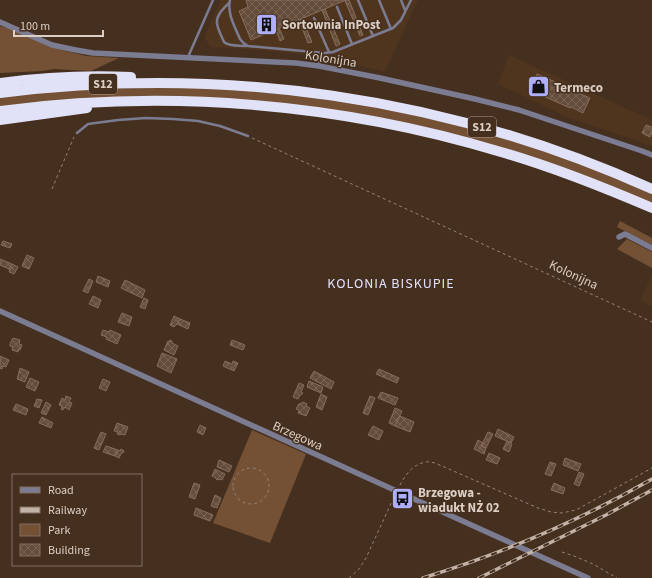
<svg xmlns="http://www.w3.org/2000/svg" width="652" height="578" font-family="'Source Sans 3',sans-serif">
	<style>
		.built { fill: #50351e }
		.green { fill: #745135 }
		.building { fill: url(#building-cross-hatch); stroke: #866d5a }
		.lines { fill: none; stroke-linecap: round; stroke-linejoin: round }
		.path { stroke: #958476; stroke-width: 1; stroke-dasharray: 3 3; stroke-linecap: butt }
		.lane { stroke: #7b7c92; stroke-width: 2.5 }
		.street { stroke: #7b7c92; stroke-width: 5.5 }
		.highway { stroke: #e1e2f8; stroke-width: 10 }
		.rail-casing { stroke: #c2b2a7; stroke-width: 3.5 }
		.rail { stroke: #452f1e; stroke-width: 2; stroke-dasharray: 6; stroke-linecap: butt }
		.labels { text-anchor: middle; stroke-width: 3; stroke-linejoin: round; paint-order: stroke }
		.shield { fill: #452f1e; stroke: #af9e92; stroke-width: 1 }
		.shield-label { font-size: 12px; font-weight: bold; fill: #dccec4 }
		.poi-label { font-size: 13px; font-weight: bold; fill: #dccec4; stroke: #452f1e; text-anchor: start }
		.street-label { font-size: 13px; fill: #dccec4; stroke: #452f1e }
		.neighbourhood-label { font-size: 14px; letter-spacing: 1px; fill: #e0e1fe; stroke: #452f1e }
	</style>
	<defs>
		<pattern id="building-cross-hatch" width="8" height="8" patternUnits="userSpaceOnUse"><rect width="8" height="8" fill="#644c3a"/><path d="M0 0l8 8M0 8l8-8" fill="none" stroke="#7a6555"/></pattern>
	</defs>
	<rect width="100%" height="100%" fill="#452f1e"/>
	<path class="built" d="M221 0H418L385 72 320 56 260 50 211 47 204 38Z
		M509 55 652 120V146L569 118 498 84Z
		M652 275V306L640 301Z"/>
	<path class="green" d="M0 26 11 29 50 47 86 56 119 58 91 71 54 69 43 71 0 73Z
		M203 87 297 95 377 106 454 123 565 157 652 193V204L540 160 281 104 0 107V96L50 90Z
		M620 221 652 238V245L617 227Z
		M627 239 652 252V268L617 249Z
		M252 430 306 454 270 543 213 523Z"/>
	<path class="building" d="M246 0H346L251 40 239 11 248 7Z
		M346 0H349L363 35 360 36 345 1Z
		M325 9 340 44 336 46 322 10Z
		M302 19 312 42 308 43 299 20Z
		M279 28 284 39 280 41 276 30Z
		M537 74 578 92V93L590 98 583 113 571 107 570 108 530 90Z
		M646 125 652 127V132L650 137 642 133Z
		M3 241 12 244 10 248 1 245Z
		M27 255 34 258 29 269 22 266Z
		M0 259 12 264 9 269 0 265Z
		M12 264 18 267 14 274 9 272 10 270H9Z
		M98 276 110 281 108 287 96 282Z
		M89 279 93 281 88 293 83 291Z
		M125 280 145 290 142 298 121 288Z
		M93 296 101 300 98 308 89 304Z
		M144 298 148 300 145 309 140 307Z
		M122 313 132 317 129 326 118 322Z
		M174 316 180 319 177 324 174 327 170 325Z
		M180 319 190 323 188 329 177 324Z
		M103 330 109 332 110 330 121 335 117 344 106 339 107 337 101 335Z
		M13 338 20 340 19 344 22 345 20 350 19 349 18 352 12 350 13 347 10 346V344Z
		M170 340 172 341V343L178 346 174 355 164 350 168 341 169 342Z
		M232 340 245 345 243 350 230 345Z
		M162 353 177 359 171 373 157 366Z
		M0 356 9 360 6 367 3 366 2 369 0 368Z
		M225 361 232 364 233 361 238 363 234 371 223 366Z
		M20 368 29 372 25 382 17 379Z
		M379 369 399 378 397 383 376 374Z
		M314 371 334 382 331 389 310 378Z
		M30 378 39 382 35 391 26 387Z
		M103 379 110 382 106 391 99 388Z
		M309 381 323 387 321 393 307 387Z
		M299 383 304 385 301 392 303 393 301 395H300L298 399 293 397Z
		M381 392 398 398 395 405 378 398Z
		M321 394 327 397 322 410 316 407Z
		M66 396 71 398 69 402 72 403 69 410 65 407 63 410 61 409 62 406 59 405 62 398 65 400Z
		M370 396 375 398 368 415 363 413Z
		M37 399 42 400 39 408 34 406Z
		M46 402 51 405 46 415 41 413Z
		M303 402 307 404 306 406 310 408 306 416 298 413 299 410 296 409 299 404 302 403Z
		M16 404 28 409 26 415 13 410Z
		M395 408 402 411 395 426 389 423Z
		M400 416 414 422 410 432 395 426Z
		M42 417 53 423 51 428 39 423Z
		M117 423 128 427 125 435 121 434 120 435 117 434 118 432 114 431Z
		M200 425 206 428 203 435 197 432Z
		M373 426 383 431 379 440 368 435Z
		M498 429 514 437 511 443 495 436Z
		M101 432 106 434 99 450 94 448Z
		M488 432 493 434 486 448 481 446Z
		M478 440 483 443 481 446 486 448 484 454 474 449Z
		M507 441 512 444 509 452 503 449Z
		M106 446 118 450 115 456 103 452Z
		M121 449 124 451 123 453 122 452 119 458 115 456 118 450 120 451Z
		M489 453 500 458 497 464 486 460Z
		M565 458 581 464 578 471 563 465Z
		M219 460 232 466 229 472 217 467Z
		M550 462 556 464 551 476 545 474Z
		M215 469 225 474 222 480 219 479 218 480 216 479V478L212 476Z
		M579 472 584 474 579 486 574 484Z
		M194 483 200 485 195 499 189 497Z
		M554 483 565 488 563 494 551 490Z
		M215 495 221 498 217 508 211 506Z
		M196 508 213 515 210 521 194 515Z"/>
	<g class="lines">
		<path class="path" d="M252 138 652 322
			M52 189 74 137
			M233 486a18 18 0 1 1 36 0a18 18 0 1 1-36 0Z
			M400 485C406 474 413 464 426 462 431 461 437 464 442 466L538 508 551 512 562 513 576 510 652 468
			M562 552 574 556 593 564 617 578
			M349 578 359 569 366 558 394 497"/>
		<path class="lane" d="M230 0C227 14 235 27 240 39 242 42 244 44 248 46L325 53 333 52 393 28 401 20 411 0
			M358 0 373 36
			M379 0 391 29
			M401 0 405 10
			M229 3C224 8 216 15 217 23 217 28 222 37 224 42 230 47 239 45 246 46
			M337 7 352 44
			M314 18 329 52
			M188 57 213 0
			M319 66 321 52
			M77 133 88 124 118 120 146 118 173 119 198 121 220 126 248 136"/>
		<path class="street" d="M0 22 52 45 76 50 93 53 296 63 319 66 380 78 475 99 519 110 642 151 652 155
			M619 237 625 234 652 248
			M0 311 588 578"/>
		<path class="highway" d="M0 83C44 77 86 75 131 77
			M0 93C223 65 446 96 652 189
			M0 111C168 89 339 103 501 152 553 167 603 187 652 208
			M0 120 87 108"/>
		<defs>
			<path id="rail" d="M423 578C504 553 579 521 652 479
				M479 578 606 515 652 490"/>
		</defs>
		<use href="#rail" class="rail-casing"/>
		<use href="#rail" class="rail"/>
	</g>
	<defs>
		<symbol id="building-square" viewBox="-11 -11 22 22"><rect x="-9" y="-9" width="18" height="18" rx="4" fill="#afaefa" stroke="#452f1e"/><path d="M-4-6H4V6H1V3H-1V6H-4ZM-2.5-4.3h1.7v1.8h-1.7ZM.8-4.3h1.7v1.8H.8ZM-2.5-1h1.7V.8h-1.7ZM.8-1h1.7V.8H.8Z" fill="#111"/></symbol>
		<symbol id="shop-square" viewBox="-11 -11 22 22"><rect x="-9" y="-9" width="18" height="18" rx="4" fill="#afaefa" stroke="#452f1e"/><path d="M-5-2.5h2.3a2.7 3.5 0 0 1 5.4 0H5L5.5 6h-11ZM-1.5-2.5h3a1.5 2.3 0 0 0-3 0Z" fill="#111"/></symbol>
		<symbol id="bus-square" viewBox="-11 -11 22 22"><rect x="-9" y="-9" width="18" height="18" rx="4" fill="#afaefa" stroke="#452f1e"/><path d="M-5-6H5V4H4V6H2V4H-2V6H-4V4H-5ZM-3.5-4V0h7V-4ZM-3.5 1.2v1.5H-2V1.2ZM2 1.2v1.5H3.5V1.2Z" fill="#111"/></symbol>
	</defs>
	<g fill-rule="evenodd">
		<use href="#building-square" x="254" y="12" width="25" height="25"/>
		<use href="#shop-square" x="526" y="74" width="25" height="25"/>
		<use href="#bus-square" x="390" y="486" width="25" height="25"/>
	</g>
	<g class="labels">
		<g class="shield">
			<rect x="89" y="74" width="28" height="20" rx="3"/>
			<rect x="468" y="117" width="28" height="20" rx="3"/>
		</g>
		<g class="shield-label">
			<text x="103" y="88">S12</text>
			<text x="482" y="131">S12</text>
		</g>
		<g class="poi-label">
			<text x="282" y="29">Sortownia InPost</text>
			<text x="554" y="92">Termeco</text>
			<text x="418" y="497">Brzegowa -<tspan x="418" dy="15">wiadukt NŻ 02</tspan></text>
		</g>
		<g class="street-label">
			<text transform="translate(331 58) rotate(9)" y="5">Kolonijna</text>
			<text transform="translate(574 274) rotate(25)" y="5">Kolonijna</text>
			<text transform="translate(298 435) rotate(24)" y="5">Brzegowa</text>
		</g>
		<g class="neighbourhood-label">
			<text x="391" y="288">KOLONIA BISKUPIE</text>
		</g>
	</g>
	<rect x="12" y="474" width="130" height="92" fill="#452f1e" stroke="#816f60"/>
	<rect x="20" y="487" width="20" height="6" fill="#7b7c92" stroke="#816f60"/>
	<text x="48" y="494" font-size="12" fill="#dccec4">Road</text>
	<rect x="20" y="507" width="20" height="6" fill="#c2b2a7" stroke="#816f60"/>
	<text x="48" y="514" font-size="12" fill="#dccec4">Railway</text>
	<rect x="20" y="524" width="20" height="12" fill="#745135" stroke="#816f60"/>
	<text x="48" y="534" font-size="12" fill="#dccec4">Park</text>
	<rect x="20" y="544" width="20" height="12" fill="url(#building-cross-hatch)" stroke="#816f60"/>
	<text x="48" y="554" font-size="12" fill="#dccec4">Building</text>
	<path d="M14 30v6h89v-6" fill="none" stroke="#dccec4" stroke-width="2"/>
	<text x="20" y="30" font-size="12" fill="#dccec4" stroke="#452f1e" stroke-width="3" paint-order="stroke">100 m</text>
</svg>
